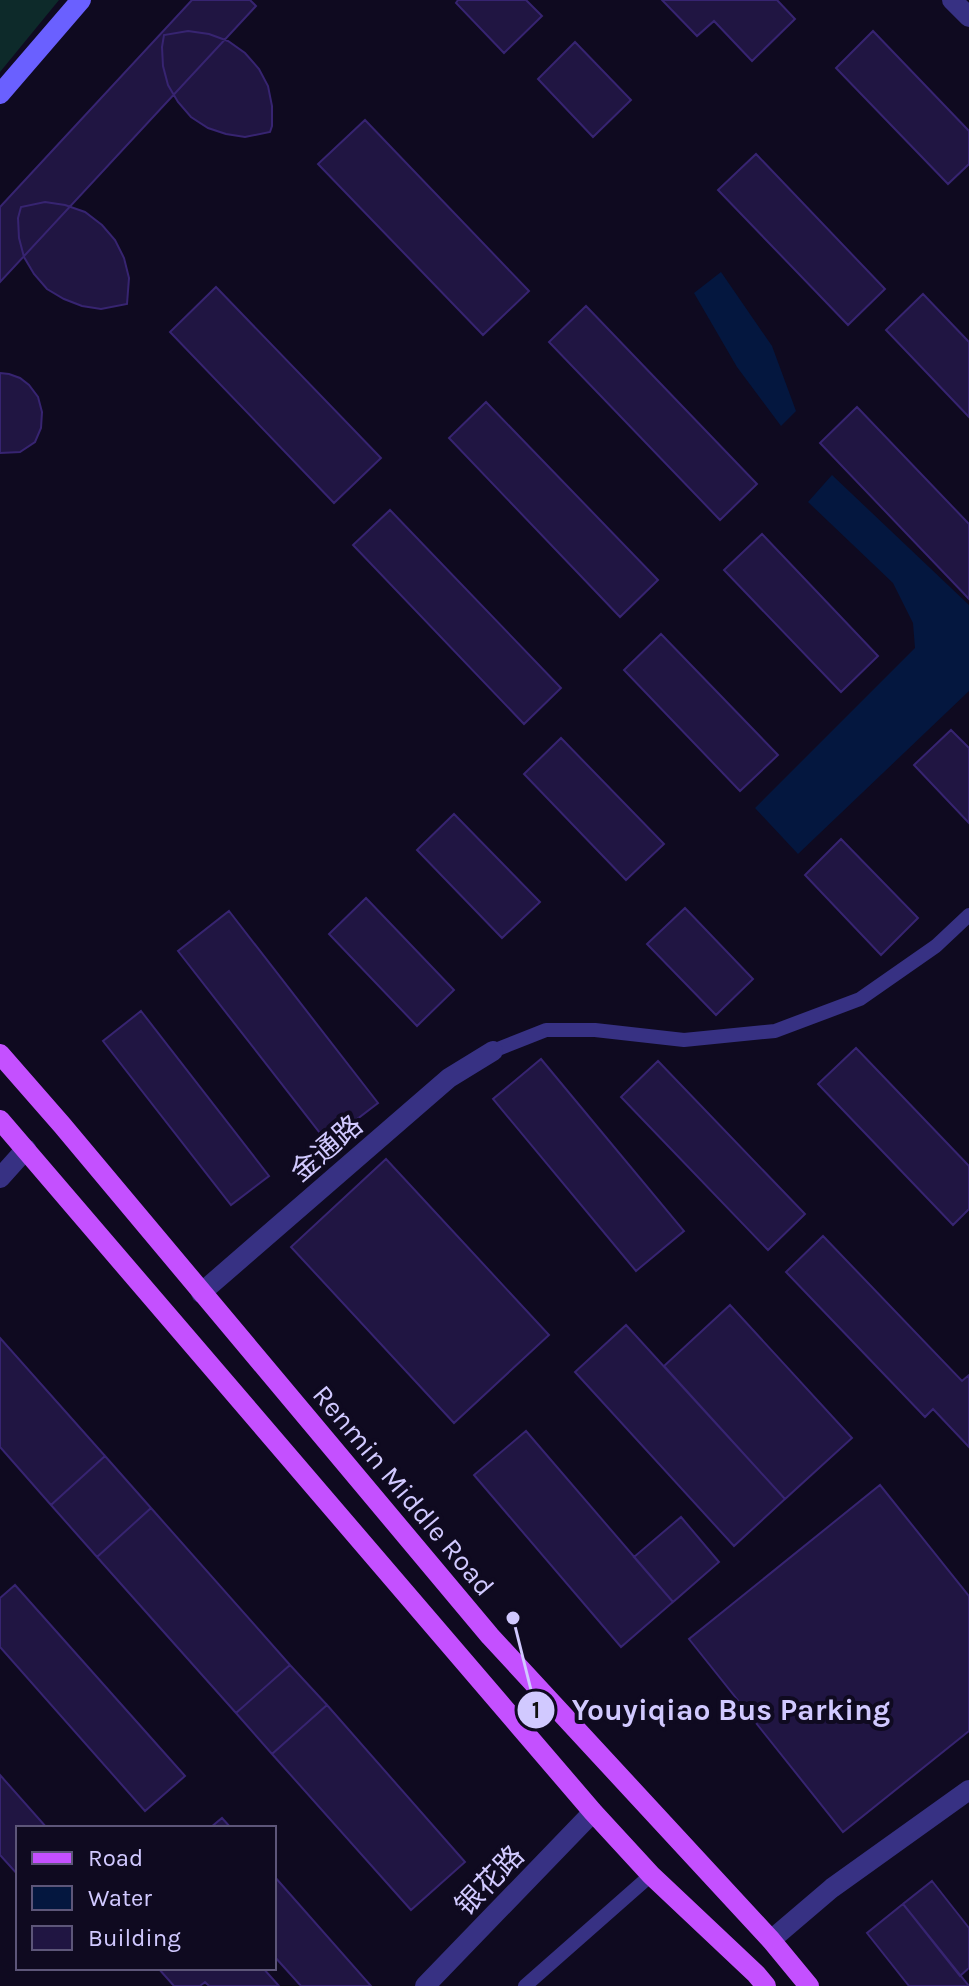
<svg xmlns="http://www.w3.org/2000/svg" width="969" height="1986" font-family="Karla,'Noto Sans SC',sans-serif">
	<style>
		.green { fill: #0d2a2a }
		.water { fill: #04173f }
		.building { fill: #201542; stroke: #372471; stroke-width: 2 }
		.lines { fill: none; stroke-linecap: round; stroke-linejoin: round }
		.lane { stroke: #373183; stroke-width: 14 }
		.street { stroke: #373183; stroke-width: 20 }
		.secondary { stroke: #6a60ff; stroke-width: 20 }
		.primary { stroke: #c450ff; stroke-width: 20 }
		.labels { text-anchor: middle; stroke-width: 8; stroke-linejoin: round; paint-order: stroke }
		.street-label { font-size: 28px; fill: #d1c9ff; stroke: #0f0a20 }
		.leader { fill: none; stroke: #d1c9ff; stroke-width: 3 }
		.callout-dot { fill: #d1c9ff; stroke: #0f0a20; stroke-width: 3 }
		.mark-label { font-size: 24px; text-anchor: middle; font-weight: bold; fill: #111 }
		.callout-label { font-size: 30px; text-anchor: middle; font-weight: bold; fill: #d1c9ff; stroke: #0f0a20; stroke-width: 8; stroke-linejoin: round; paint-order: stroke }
	</style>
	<rect width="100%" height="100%" fill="#0f0a20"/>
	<path class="green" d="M0 0H59L0 72Z"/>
	<path class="water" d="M721 272 772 346 796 411 781 426 737 367 694 293Z
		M832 475 969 605V691L798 854 755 808 915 648 913 623 893 583 808 502Z"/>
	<path class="building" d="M192 0H250L256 6 0 282V207Z
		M458 0H526L542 16 504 53 456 3Z
		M662 0H777L795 19 752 61 714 21 697 36Z
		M188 31 209 34 228 41 245 53 259 69 268 86 272 106V126L270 132 245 137 226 134 208 128 191 117 178 102 168 85 163 66 162 47 164 35Z
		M873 31 969 131V164L948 184 836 68Z
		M575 42 631 100 593 137 538 79Z
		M365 120 529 291 483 335 318 164Z
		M756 154 885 289 848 325 718 190Z
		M45 202 65 205 85 212 102 225 115 240 124 258 129 278 127 304 101 309 82 306 64 299 47 289 34 274 24 257 19 238 18 218 21 207Z
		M216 287 381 458 334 503 170 332Z
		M923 294 969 342V417L886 330Z
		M586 306 757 484 720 520 549 342Z
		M0 373 9 374 20 378 29 385 38 397 42 412 41 428 35 442 20 452 0 453Z
		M486 402 658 580 620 617 449 438Z
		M857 407 969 524V599L820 443Z
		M390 510 561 688 524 724 353 545Z
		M762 534 878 656 841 692 724 570Z
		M661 634 778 755 740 791 624 670Z
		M951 730 969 748V823L914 765Z
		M561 738 664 844 626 880 524 774Z
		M454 814 540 902 502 938 417 850Z
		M841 839 918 918 881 955 805 875Z
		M366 898 454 990 417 1026 329 934Z
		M685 908 753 979 716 1015 647 944Z
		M229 911 378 1103 327 1142 178 951Z
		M141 1011 269 1176 231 1205 103 1041Z
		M856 1048 969 1166V1209L953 1225 818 1084Z
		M541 1059 684 1231 636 1271 493 1099Z
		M658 1061 805 1214 768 1250 621 1097Z
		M386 1159 549 1335 454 1423 291 1247Z
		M823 1236 962 1381 969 1375V1447L933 1409 925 1417 786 1272Z
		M730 1305 852 1438 785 1499 664 1366Z
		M626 1325 785 1499 734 1546 575 1372Z
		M0 1338 105 1456 51 1505 0 1447Z
		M526 1431 673 1602 621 1647 474 1475Z
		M105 1456 151 1508 97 1557 51 1505Z
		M880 1485 969 1596V1731L843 1832 689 1639Z
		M151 1508 290 1665 236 1713 97 1557Z
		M681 1517 719 1562 673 1602 634 1557Z
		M15 1585 185 1776 145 1811 0 1647V1598Z
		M290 1665 327 1705 272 1754 236 1713Z
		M327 1705 465 1862 411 1910 272 1754Z
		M0 1775 47 1828H18V1875L0 1855Z
		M222 1818 231 1828H210Z
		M274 1876 371 1986H301L274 1956Z
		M932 1881 969 1928V1968L960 1976 903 1904Z
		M903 1904 944 1955 969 1986H909L867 1933Z
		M158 1968H263L279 1986H209L205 1982 200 1986H174Z"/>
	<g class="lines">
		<path class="lane" d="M493 1051 546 1030H595L684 1040 775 1031 860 999 936 946 969 915
			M525 1986 651 1875"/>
		<path class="street" d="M952 0 969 17
			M0 1178 26 1149
			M201 1293 449 1078 493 1051
			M771 1940 832 1888 969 1790
			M425 1986 593 1812"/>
		<path class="secondary" d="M0 94 81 0"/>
		<path class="primary" d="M0 1054 62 1125 490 1636 771 1940 809 1986
			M0 1120 593 1812 651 1875 756 1974 766 1986"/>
	</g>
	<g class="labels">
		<g class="street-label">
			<text transform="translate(326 1148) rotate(-41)" y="10">金通路</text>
			<text transform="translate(404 1490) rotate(50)" y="10">Renmin Middle Road</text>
			<text transform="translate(489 1880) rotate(-46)" y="10">银花路</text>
		</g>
	</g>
	<path class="leader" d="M513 1618L536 1710"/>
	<g class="callout-dot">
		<circle cx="513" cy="1618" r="8"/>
		<circle cx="536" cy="1710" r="20"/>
	</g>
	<g class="mark-label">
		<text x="536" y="1718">1</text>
	</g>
	<g class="callout-label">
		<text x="731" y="1720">Youyiqiao Bus Parking</text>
	</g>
	<rect x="16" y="1826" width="260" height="144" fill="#0f0a20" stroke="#5d5679" stroke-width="2"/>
	<rect x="32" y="1852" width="40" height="12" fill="#c450ff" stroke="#5d5679" stroke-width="2"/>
	<text x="88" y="1866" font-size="24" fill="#d1c9ff">Road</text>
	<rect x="32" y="1886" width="40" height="24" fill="#04173f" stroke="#5d5679" stroke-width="2"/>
	<text x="88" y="1906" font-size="24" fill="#d1c9ff">Water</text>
	<rect x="32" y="1926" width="40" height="24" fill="#201542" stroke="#5d5679" stroke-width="2"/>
	<text x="88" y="1946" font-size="24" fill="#d1c9ff">Building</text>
</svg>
